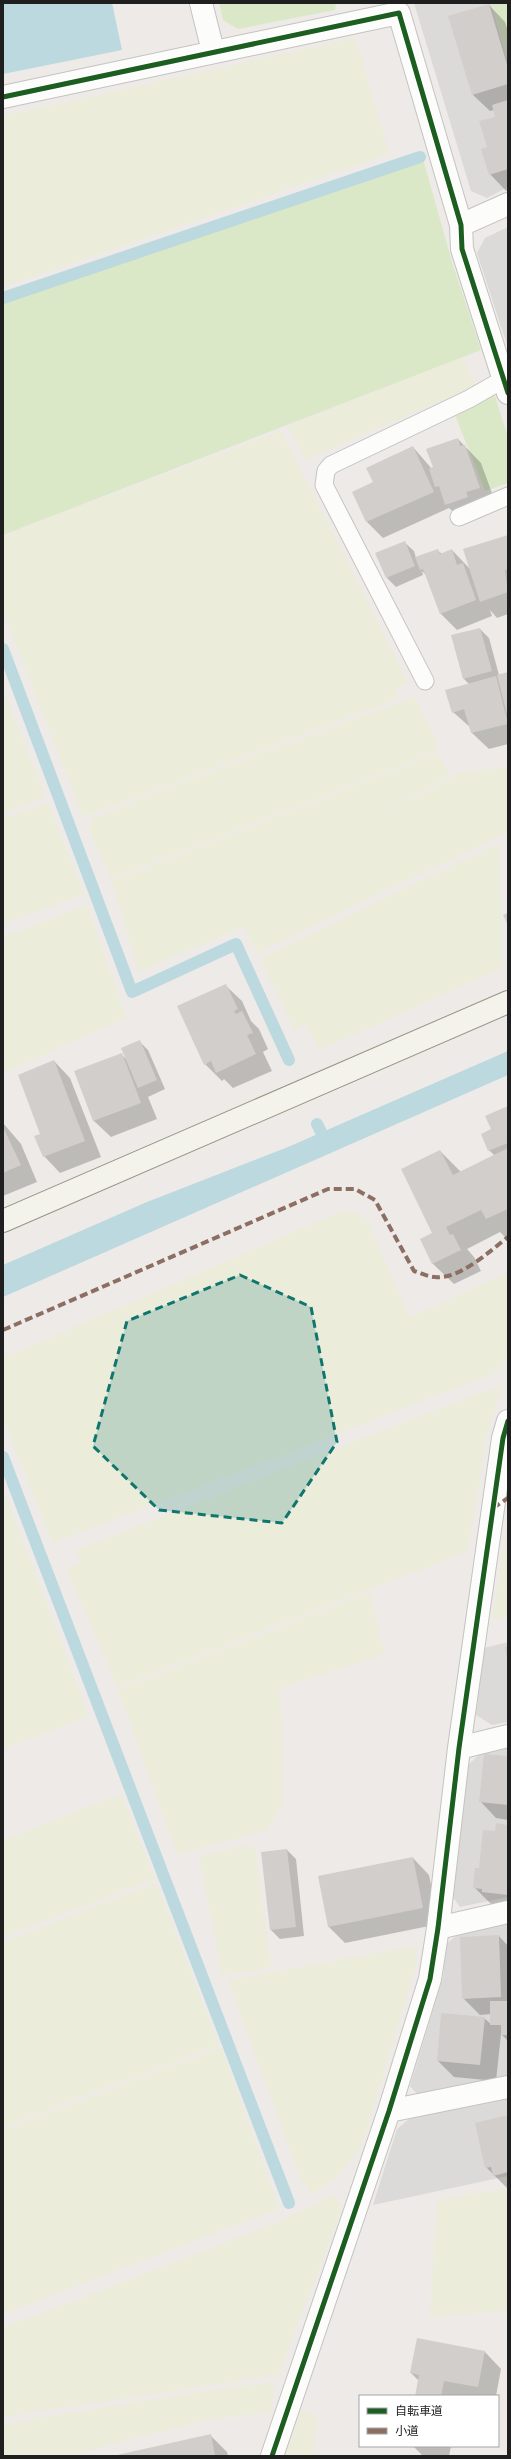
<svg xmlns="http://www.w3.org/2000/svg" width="511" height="2459" font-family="'Fira Sans Condensed','Noto Sans JP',sans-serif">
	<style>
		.residential { fill: #dcdad9 }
		.farmland { fill: #ececdb }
		.grass { fill: #dbe8c7 }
		.water { fill: #bcd9df }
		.shadow { fill: #0003 }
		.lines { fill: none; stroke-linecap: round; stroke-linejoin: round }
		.stream { stroke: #bcd9df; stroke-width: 12 }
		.building { fill: #d2cecc }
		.lane-casing { stroke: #c4c3c2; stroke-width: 19 }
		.street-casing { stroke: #c4c3c2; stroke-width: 24 }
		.secondary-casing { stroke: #969580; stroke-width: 24 }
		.lane { stroke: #fcfcfb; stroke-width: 17 }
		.street { stroke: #fcfcfb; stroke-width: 22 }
		.secondary { stroke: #f3f2eb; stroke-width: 22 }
		.quiet { stroke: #8d6e63; stroke-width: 4; stroke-dasharray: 8 4; stroke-linecap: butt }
		.cycleway-casing { stroke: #fff; stroke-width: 8 }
		.cycleway { stroke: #1b5e20; stroke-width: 5 }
		.marked { fill: #0f766e; fill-opacity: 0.2; stroke: #0f766e; stroke-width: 3; stroke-dasharray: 8 5; stroke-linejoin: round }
	</style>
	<rect width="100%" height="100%" fill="#edeae7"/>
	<path class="residential" d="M414 3H491L508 61V187L487 198 471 191Z
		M508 227V348L477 253 485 238Z
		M508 1642V1722L492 1725 476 1715 484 1648Z
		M508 1745V1897L460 1907 450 1893 465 1768 483 1751Z
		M508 1922V2075L417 2094 410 2086 443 1977 446 1944 461 1932Z
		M508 2097V2176L373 2205 397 2129 409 2119Z"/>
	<path class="farmland" d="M356 38 389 154 3 287V116Z
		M463 356 474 384 470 388 305 460 288 426Z
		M281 431 408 682 395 691 398 699 83 817 3 611V535Z
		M3 692 46 797 3 813Z
		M415 697 437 741 436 752 111 879 89 829 93 818 176 784Z
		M438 753 448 772 447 778 321 843 450 779 452 774 508 767V832L257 953 244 926 139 972 112 881Z
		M48 802 84 894 3 924V819Z
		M499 843 502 968 320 1050 306 1025 294 1029 263 965V957Z
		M87 905 126 1018 3 1073V937Z
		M342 1211 356 1213 368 1221 410 1318 508 1272V1351L500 1371 53 1543 3 1418V1358Z
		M502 1387 487 1435 468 1550 466 1552 118 1687 67 1570 81 1562 76 1550 480 1393Z
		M3 1489 89 1716 3 1749Z
		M508 1527V1616L492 1620 506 1532Z
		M369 1592 385 1654 280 1688 284 1801 266 1831 177 1854 118 1690Z
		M121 1794 155 1879 3 1937V1840Z
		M242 1846 255 1848 271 1968 222 1976 199 1856Z
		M156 1883 219 2045 3 2127V1942Z
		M415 1946 418 1947 415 1970 361 2147 343 2172 312 2194 300 2178 228 1980Z
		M221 2047 278 2206 276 2210 3 2314V2130Z
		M508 2188V2311L430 2317 437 2200Z
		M330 2196H333L341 2204 342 2209 278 2375 3 2417V2328L284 2220Z
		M274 2382 272 2411 208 2420 86 2451 36 2456H3V2424L154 2399Z
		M301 2411 318 2416 313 2456H285Z"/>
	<path class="grass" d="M219 3H336L335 10 238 29 223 20Z
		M491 3H508V61Z
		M423 159 452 262 481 350 3 535V301Z
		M494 393 508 437V483L485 491 455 415Z"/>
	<path class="water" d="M3 3H112L122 50 3 74Z
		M508 1051V1075L3 1297V1265L147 1202 288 1147Z"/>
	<path class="shadow" d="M489 5 505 22 508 31V190L506 191 490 174 488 148 496 117 494 110 490 111 473 95Z
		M458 439 481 463 496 504 463 521 449 508 383 538 367 522 353 492 374 483 413 447 432 469Z
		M508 536V614L497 618 490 610 492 616 457 630 440 613 426 575 422 571 423 575 396 587 387 578 404 542 414 551 416 558 437 550 442 554 452 550 470 569Z
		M480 629 489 638 499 675 508 673V744L489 749 472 733 471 728 453 712 470 685 464 679Z
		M225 985 242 1001 251 1021 259 1029 268 1049 263 1052 272 1071 233 1088 224 1079 222 1081 205 1064Z
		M139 1041 148 1050 165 1089 148 1097 157 1119 111 1137 94 1121 75 1072 121 1054 126 1059Z
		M54 1061 70 1078 101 1157 60 1173 44 1156 42 1134Z
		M508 1107V1240L500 1232 467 1249 474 1257 481 1271 454 1284 432 1263 440 1151 461 1172 495 1156 489 1150 492 1130Z
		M3 1123 21 1144 37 1182 3 1196Z
		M508 1757V1820L496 1818 480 1801Z
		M508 1826V1909L491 1904 474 1887 496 1832Z
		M287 1850 296 1859 304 1936 280 1939 271 1930Z
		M413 1858 429 1875 439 1924 345 1943 328 1926Z
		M499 1936 508 1946V2041L501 2034 496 2081 454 2077 438 2061 484 2018 492 2025 491 2014 480 2015 463 1998Z
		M508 2117V2189L486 2167Z
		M485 2352 501 2369 496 2396H416L419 2381 411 2373Z
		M210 2435 227 2452 228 2456H119Z
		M413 2446H451L449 2456H423Z"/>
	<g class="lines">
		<path class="stream" d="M3 298 420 157
			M3 649 132 992 236 944 289 1060
			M317 1124 327 1144
			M3 1457 289 2203"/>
	</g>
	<path class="building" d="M489 4 508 68V84L472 95 448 16Z
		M508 100V169L489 175 481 149 487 147 479 121 495 117 492 105Z
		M458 438 460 446 465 445 480 488 466 492 468 497 445 505 439 486 435 487 429 469 433 467 426 449Z
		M413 446 434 492 366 522 352 492 373 482 366 468Z
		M508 535V569L505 570 508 592 480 602 463 549Z
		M405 541 415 566 386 578 375 553Z
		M438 549 440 554 452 549 457 565 463 563 476 600 440 614 423 569 420 570 415 557Z
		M480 628 492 671 463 679 451 635Z
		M508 672V713L507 714 497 675Z
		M496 676 508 724 471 733 464 709 452 713 445 690Z
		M508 913V925L503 915Z
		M226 984 238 1009 234 1011 236 1014 242 1011 253 1033 247 1035 256 1054 216 1073 211 1061 204 1065 177 1006Z
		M140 1040 157 1080 138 1088 121 1048Z
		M122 1053 141 1103 93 1121 74 1071Z
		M54 1060 85 1141 43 1157 34 1136 40 1134 18 1075Z
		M508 1106V1143L488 1151 481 1134 491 1129 485 1116Z
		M3 1127 21 1165 3 1173Z
		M508 1148V1209L486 1219 481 1210 446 1227 450 1235 453 1234 461 1250 432 1264 420 1239 432 1233 401 1169 440 1150 453 1175Z
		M508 1646V1660H507L505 1647Z
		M484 1754 508 1756V1805L479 1802Z
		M496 1823 508 1825V1895L482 1892V1889L473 1888 475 1868H479L483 1830 495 1831Z
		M287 1849 296 1927 270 1930 261 1852Z
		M413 1857 423 1908 328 1927 318 1876Z
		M499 1935 501 1997 462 1999 460 1937Z
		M490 2001H508V2035H501V2025H490Z
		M441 2013 485 2017 480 2065 437 2061Z
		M508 2115V2172L493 2176 491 2167 485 2168 475 2123Z
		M417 2338 485 2351 478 2387 444 2381 441 2396H415L419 2375 410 2373Z
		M211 2434 215 2456H117V2455Z"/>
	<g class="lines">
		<defs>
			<path id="lane" d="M459 517 508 496
				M425 681 324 485 326 471 331 465 469 399 504 379"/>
			<path id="street" d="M201 3 213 51
				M3 97 399 13 461 225 462 249 508 393
				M461 225 508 204
				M459 1748 508 1736
				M438 1928 508 1912
				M389 2111 508 2087
				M272 2456 389 2111 430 1979 438 1928 459 1748 503 1438 508 1421"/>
			<path id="secondary" d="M3 1221 508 1002"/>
		</defs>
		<use href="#lane" class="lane-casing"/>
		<use href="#street" class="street-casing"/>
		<use href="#secondary" class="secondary-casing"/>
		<use href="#lane" class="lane"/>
		<use href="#street" class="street"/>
		<use href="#secondary" class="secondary"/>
		<path class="quiet" d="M3 1330 328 1189H355L375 1200 414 1271C421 1273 428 1277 435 1277 459 1280 490 1251 508 1237
			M493 1508 508 1498"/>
		<defs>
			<path id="cycleway" d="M3 97 399 13 461 225 462 249 508 393
				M272 2456 389 2111 430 1979 438 1928 459 1748 503 1438 508 1421"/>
		</defs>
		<use href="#cycleway" class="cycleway-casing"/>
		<use href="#cycleway" class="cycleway"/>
	</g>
	<path class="marked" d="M240 1275 311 1307 337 1442 282 1523 159 1510 93 1446 127 1321Z"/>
	<rect width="511" height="2459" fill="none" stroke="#1f1f1f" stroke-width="8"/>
	<rect x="359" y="2395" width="140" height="52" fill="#ffffff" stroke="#a5a5a5"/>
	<rect x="367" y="2408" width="20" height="6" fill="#1b5e20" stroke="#a5a5a5"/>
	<text x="395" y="2415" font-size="12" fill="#1f1f1f">自転車道</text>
	<rect x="367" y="2428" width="20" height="6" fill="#8d6e63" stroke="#a5a5a5"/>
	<text x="395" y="2435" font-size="12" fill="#1f1f1f">小道</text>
</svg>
